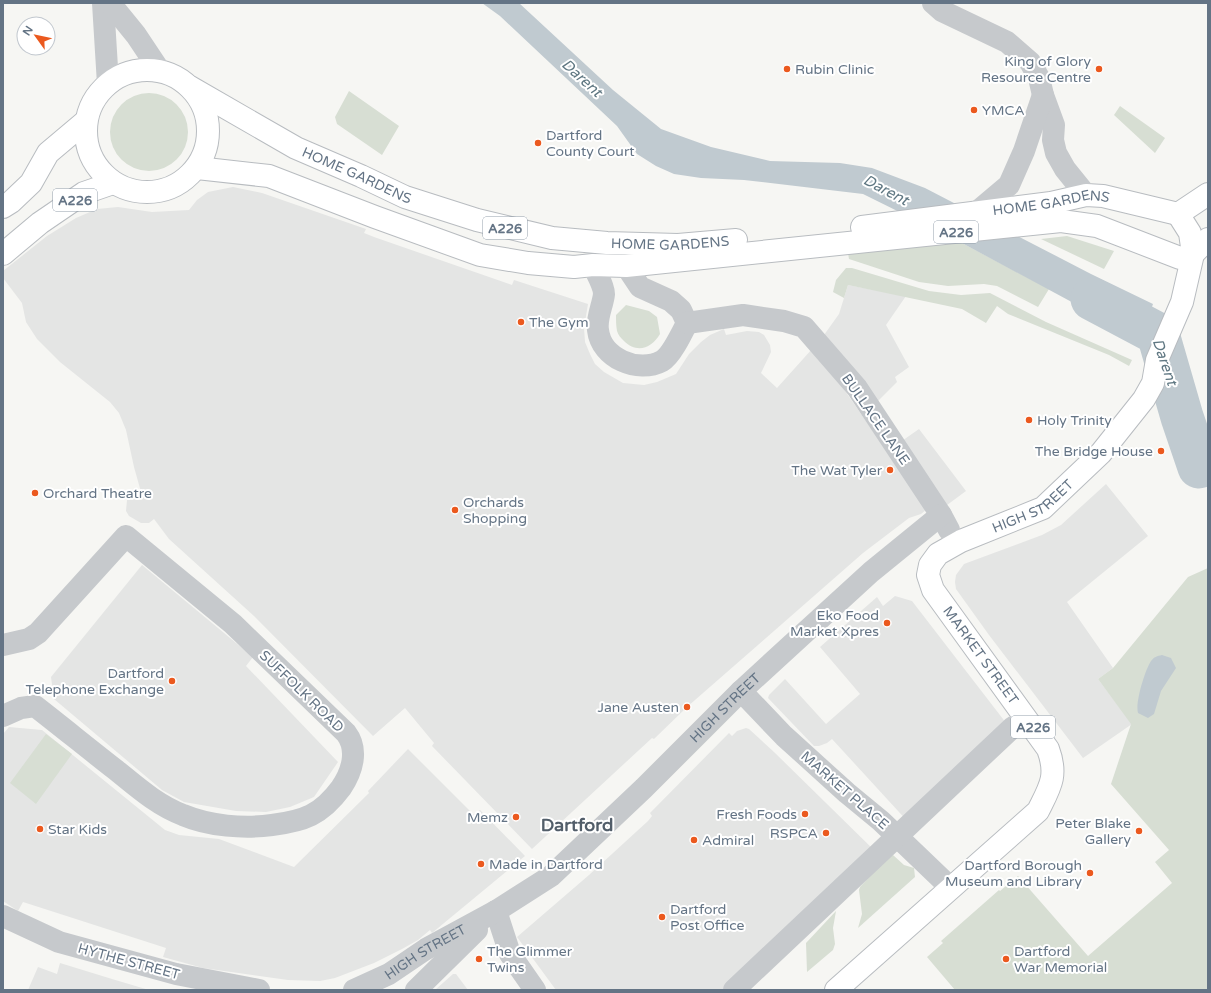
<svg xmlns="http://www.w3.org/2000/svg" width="1211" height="993" font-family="'Varela Round',sans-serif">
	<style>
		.built { fill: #e4e5e4 }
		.green { fill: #d7ded3 }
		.water { fill: #c0cad0 }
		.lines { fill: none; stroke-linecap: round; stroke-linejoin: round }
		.river { stroke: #c0cad0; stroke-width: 43 }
		.major-casing { stroke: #b8bcc0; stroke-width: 24 }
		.minor { stroke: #c6c9cc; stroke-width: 22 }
		.major { stroke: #fff; stroke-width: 22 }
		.poi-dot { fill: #eb591e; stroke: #fff; stroke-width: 1.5 }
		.labels { text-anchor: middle; stroke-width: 4; stroke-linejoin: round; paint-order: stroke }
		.shield { fill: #fff; stroke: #929eaa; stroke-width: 1 }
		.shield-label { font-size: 13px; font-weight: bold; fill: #647485 }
		.poi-label { font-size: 14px; fill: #647485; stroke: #fff; text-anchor: start }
		.street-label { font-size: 14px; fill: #647485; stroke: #fff }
		.water-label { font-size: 15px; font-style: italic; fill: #5f7782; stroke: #fff }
		.district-label { font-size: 18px; font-weight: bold; fill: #525e6a; stroke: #fff }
	</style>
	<rect width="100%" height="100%" fill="#f6f6f3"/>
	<path class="built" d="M233 187 262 193 366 229 364 233 374 237 512 285 514 280 588 304 584 328 585 342 590 354 595 364 604 372 623 383 644 385 657 382 676 374 689 354 701 342 710 335 724 329 726 335 747 331 759 332 764 335 770 345 771 352 761 373 777 388 812 349 834 375 927 509 921 514 909 518 863 553 687 707 654 739 652 738 532 849 432 746 434 743 405 708 373 736 254 616 169 539 154 519 149 523H141L129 516 126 511 127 500 134 493 141 492 134 467 126 430 119 413 110 402 60 362 37 339 26 322 22 303 3 278V271L47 236 76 218 97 209 118 207 152 212 189 210 197 200 208 192Z
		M848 285 906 296 886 325 909 367 895 377 897 382 877 402 824 335 839 314Z
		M919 429 966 491 943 508 899 443Z
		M1106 484 1148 536 1067 602 1113 668 1098 679 1132 724 1083 758 989 635 956 589 955 582 956 575 964 564 1042 535 1061 525Z
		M142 565 253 657 246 666 338 762 314 797 290 807 266 812 236 811 184 802 162 790 54 699 51 677Z
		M895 596 912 601 1013 732 910 824 832 739 827 743 819 746H814L768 698 769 695 785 679 826 724 860 694 820 647 877 597 883 606Z
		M9 727 42 730 165 830 179 835 219 839 294 867 369 793 368 791 408 749 474 815 480 810 525 856 432 933 430 930 418 940 402 949 374 963 335 978 320 981 288 980 203 968 163 957 166 948 23 902 18 911 3 901V734Z
		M746 728 749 729 774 752 877 853 728 990H556L517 937 589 875 648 821 652 816 650 813 729 733 732 736 737 731Z
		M60 963 112 979 149 990H28L38 967 57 974Z
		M453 974H456L468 990H435Z"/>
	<path class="green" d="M349 91 399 126 382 155 337 124 335 117Z
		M110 132a39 39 0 1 1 78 0a39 39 0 1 1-78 0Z
		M1120 106 1165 138 1155 153 1114 115Z
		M1067 236 1114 251 1104 269 1041 239Z
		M960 242 1049 289 1038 307 997 286 984 284 948 286 919 282 849 259 848 253Z
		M846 268H852L929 291 961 295 990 293 1046 322 1132 360 1129 366 1109 355 1008 314 997 306 986 323 962 309 848 285 844 298 833 292 836 280Z
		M626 305 649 311 657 317 660 334C652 348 637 354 624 341 621 338 618 335 617 331 616 326 616 320 616 315Z
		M1208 568V990H955L927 957 943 943 941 941 999 890 1000 891 1018 876 1088 956 1172 883 1155 862 1169 850 1111 784 1131 724 1098 679 1113 668 1188 577Z
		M46 734 72 754 36 804 10 783Z
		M893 855 904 865 914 868 915 877 858 928 862 914 859 890 860 887 885 860Z
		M836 911 833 928 835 944 833 950 807 972 806 943Z"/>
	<path class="water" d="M482 3H519L613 90 661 129 711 147 770 161 840 163 872 168 925 188 1091 274 1153 304 1142 335 1094 314 960 242 863 194 744 180 701 178 674 174 656 166 637 154 617 126 500 16Z
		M1162 655 1171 658 1176 668 1161 691 1154 714 1148 718 1138 713C1135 703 1145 670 1151 661 1154 657 1157 656 1162 655Z"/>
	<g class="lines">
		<path class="river" d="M1092 299 1158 334 1182 417 1199 467"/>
		<defs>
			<g id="major">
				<circle cx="147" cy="131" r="61"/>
				<path id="s2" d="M190 87 296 148 361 176 405 197 477 220 552 238 607 243 678 245 736 240"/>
				<path d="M197 168 269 176 375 217 480 255 528 263 574 267 593 265 626 266 1061 221 1097 226 1180 258 1193 254 1208 239"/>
				<path d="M3 207 11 202 31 183 48 153 86 121"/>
				<path d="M1178 214 1208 194"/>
				<path id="s3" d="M862 227 1051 203 1086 195 1103 196 1178 214"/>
				<path d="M3 254 40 223 84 193 113 183"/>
				<path id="s4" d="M836 990 1038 811C1050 787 1058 776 1048 749L933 590 928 575 930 565 938 554 961 541 1043 508 1101 453 1144 399 1153 383 1157 360 1182 302 1193 254 1190 233 1178 214"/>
			</g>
		</defs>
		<use href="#major" class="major-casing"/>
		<g class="minor">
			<path d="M103 3 108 84"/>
			<path d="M110 3 136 35 160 71"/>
			<path d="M933 3 942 11 1007 42 1030 62 1039 78 1043 95 1054 125 1053 140 1056 153 1065 169 1086 195"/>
			<path d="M977 212 1009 185 1024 151 1043 95"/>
			<path d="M593 265C596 273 604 285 604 294 603 305 596 318 598 330 601 358 638 374 662 361 671 356 682 333 687 323L681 310 671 301 640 287 626 266"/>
			<path d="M687 323 743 315 784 321 804 327 857 388 941 515 949 530"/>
			<path d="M3 645 29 639 38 633 126 536 233 624 346 733C359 750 352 772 341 788 321 815 304 821 272 825 244 829 209 826 183 815 157 805 137 787 116 770 89 749 62 727 35 706L21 708 3 716"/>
			<path d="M741 691 784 736 847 793 881 821 951 888"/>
			<path d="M496 911 510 954 535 990"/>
			<path d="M3 916 59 942 176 974 259 990"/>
			<path id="s1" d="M354 990 389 974 426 949 496 911 551 876 644 788 741 691 871 572 941 515"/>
			<path d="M416 990 477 930"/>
			<path d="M734 990 1013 727"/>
		</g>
		<use href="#major" class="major"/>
	</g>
	<g class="poi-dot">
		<circle cx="787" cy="69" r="4"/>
		<circle cx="1099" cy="69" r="4"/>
		<circle cx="974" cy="110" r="4"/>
		<circle cx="538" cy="143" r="4"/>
		<circle cx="521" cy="322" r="4"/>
		<circle cx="1029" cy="420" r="4"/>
		<circle cx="1161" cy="451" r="4"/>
		<circle cx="890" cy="470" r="4"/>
		<circle cx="35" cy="493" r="4"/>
		<circle cx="455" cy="510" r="4"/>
		<circle cx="887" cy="623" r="4"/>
		<circle cx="172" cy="681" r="4"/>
		<circle cx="687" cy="707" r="4"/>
		<circle cx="805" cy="814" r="4"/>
		<circle cx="516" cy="817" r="4"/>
		<circle cx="40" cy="829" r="4"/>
		<circle cx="1139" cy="831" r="4"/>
		<circle cx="826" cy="833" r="4"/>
		<circle cx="694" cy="840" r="4"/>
		<circle cx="481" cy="864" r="4"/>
		<circle cx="1090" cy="873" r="4"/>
		<circle cx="662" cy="917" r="4"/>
		<circle cx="479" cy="959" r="4"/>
		<circle cx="1006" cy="959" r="4"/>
	</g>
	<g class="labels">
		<g class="shield">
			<rect x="53" y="189" width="44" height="22" rx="3"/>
			<rect x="483" y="217" width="44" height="22" rx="3"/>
			<rect x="934" y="221" width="44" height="22" rx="3"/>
			<rect x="1011" y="716" width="44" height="22" rx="3"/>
		</g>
		<g class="shield-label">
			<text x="75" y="205">A226</text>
			<text x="505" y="233">A226</text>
			<text x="956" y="237">A226</text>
			<text x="1033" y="732">A226</text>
		</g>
		<g class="poi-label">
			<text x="1091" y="66" text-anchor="end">King of Glory<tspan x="1091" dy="16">Resource Centre</tspan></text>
			<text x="795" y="74">Rubin Clinic</text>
			<text x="982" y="115">YMCA</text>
			<text x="546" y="140">Dartford<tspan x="546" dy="16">County Court</tspan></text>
			<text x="529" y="327">The Gym</text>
			<text x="1037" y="425">Holy Trinity</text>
			<text x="1153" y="456" text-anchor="end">The Bridge House</text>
			<text x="882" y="475" text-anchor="end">The Wat Tyler</text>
			<text x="43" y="498">Orchard Theatre</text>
			<text x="463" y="507">Orchards<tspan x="463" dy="16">Shopping</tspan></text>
			<text x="879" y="620" text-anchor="end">Eko Food<tspan x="879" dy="16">Market Xpres</tspan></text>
			<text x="164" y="678" text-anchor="end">Dartford<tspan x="164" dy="16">Telephone Exchange</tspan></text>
			<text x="679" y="712" text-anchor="end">Jane Austen</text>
			<text x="797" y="819" text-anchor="end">Fresh Foods</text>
			<text x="508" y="822" text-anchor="end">Memz</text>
			<text x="1131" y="828" text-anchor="end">Peter Blake<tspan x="1131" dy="16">Gallery</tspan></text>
			<text x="48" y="834">Star Kids</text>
			<text x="818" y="838" text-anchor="end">RSPCA</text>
			<text x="702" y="845">Admiral</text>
			<text x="489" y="869">Made in Dartford</text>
			<text x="1082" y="870" text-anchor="end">Dartford Borough<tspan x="1082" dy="16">Museum and Library</tspan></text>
			<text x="670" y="914">Dartford<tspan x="670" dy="16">Post Office</tspan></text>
			<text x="487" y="956">The Glimmer<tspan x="487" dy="16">Twins</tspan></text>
			<text x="1014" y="956">Dartford<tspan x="1014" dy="16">War Memorial</tspan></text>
		</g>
		<g class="street-label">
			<text dy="5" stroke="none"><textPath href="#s2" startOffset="189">HOME GARDENS</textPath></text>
			<text dy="5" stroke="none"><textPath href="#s3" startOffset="191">HOME GARDENS</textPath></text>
			<text dy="5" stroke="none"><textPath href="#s2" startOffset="513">HOME GARDENS</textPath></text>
			<text transform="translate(876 419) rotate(55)" y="5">BULLACE LANE</text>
			<text dy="5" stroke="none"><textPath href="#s4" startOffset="678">HIGH STREET</textPath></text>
			<text transform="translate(981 655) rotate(54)" y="5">MARKET STREET</text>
			<text transform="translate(302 691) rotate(44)" y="5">SUFFOLK ROAD</text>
			<text dy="5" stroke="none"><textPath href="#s1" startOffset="470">HIGH STREET</textPath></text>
			<text transform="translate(845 790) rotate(41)" y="5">MARKET PLACE</text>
			<text dy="5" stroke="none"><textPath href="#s1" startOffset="81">HIGH STREET</textPath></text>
			<text transform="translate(129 961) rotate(15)" y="5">HYTHE STREET</text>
		</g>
		<g class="water-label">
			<text transform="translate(582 78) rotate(42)" y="5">Darent</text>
			<text transform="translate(886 190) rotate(28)" y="5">Darent</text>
			<text transform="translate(1165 362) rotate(71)" y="5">Darent</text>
		</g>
		<g class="district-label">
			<text x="577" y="831">Dartford</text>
		</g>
	</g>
	<rect width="1211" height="993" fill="none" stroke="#647485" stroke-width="8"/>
	<g transform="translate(36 36) rotate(303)"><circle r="19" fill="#ffffff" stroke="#c1c7ce"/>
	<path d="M0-3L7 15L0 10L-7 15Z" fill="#eb591e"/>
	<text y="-6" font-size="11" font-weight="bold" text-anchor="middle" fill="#647485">N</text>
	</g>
</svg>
